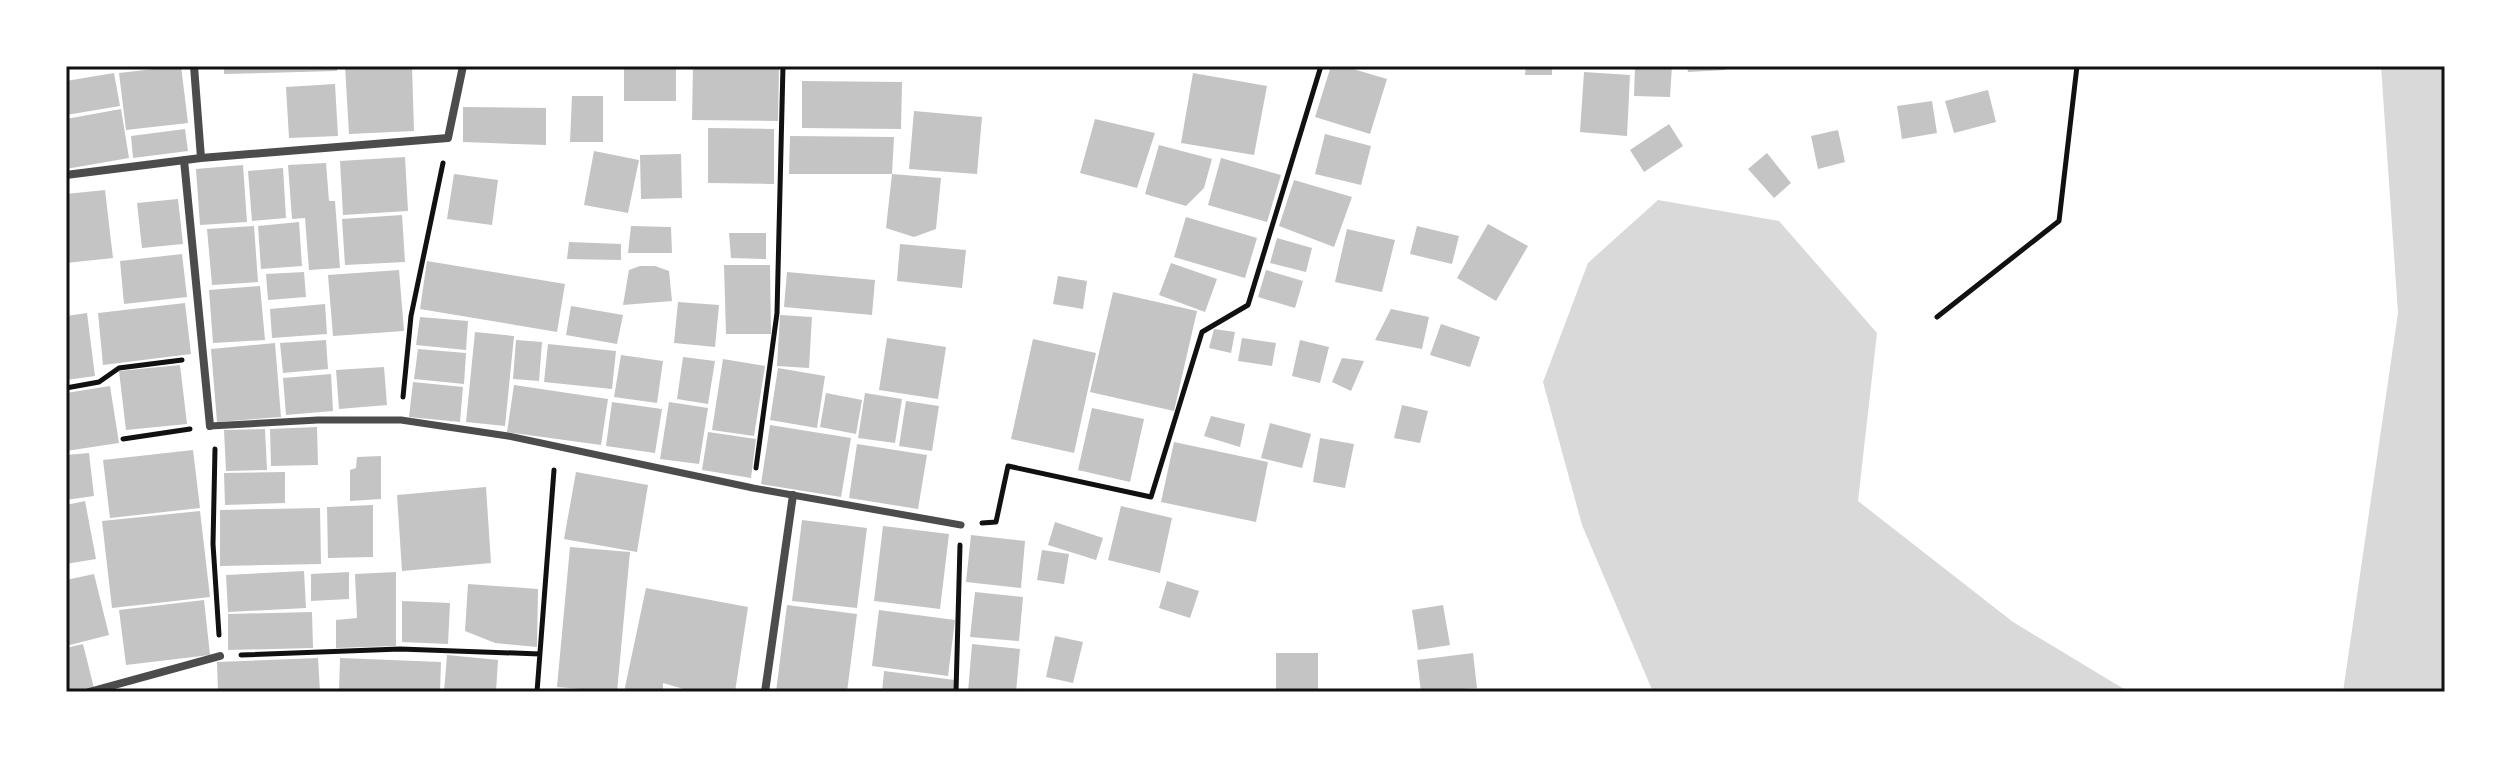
<svg xmlns="http://www.w3.org/2000/svg" width="2511" height="758" font-family="Raleway,sans-serif">
	<style>
		.water { fill: #d9d9d9 }
		.building { fill: #c4c4c4 }
		.lines { fill: none; stroke-linecap: round; stroke-linejoin: round }
		.path { stroke: #111; stroke-width: 5 }
		.pedestrian { stroke: #4c4c4c; stroke-width: 7 }
		.minor { stroke: #4c4c4c; stroke-width: 8 }
		.neatline { fill: none; stroke: #111; stroke-width: 3 }
	</style>
	<rect width="100%" height="100%" fill="#fff"/>
	<path class="water" d="M2381 66H2445V692H2343L2398 313Z
		M1658 200 1779 221 1877 333 1858 501 2013 622 2129 692H1653L1582 525 1543 382 1588 263Z"/>
	<path class="building" d="M181 66 188 123 126 130 119 73Z
		M224 66H337V71L224 74Z
		M345 66H412L414 131 349 134Z
		M624 66H676V101H624Z
		M693 66H779L778 121 692 120Z
		M1331 66H1343L1387 79 1370 134 1315 117Z
		M1526 66H1552V75H1525Z
		M1635 66H1672L1670 97 1634 96Z
		M1687 66H1725V70L1688 72Z
		M1584 72 1630 75 1627 136 1580 132Z
		M114 73 120 106 66 115V81Z
		M1193 73 1267 86 1254 155 1181 143Z
		M802 81 902 82 901 129 802 128Z
		M335 84 338 136 289 138 286 87Z
		M1988 90 1996 122 1954 133 1945 101Z
		M572 96H603V142H570Z
		M1932 101 1937 133 1902 139 1897 106Z
		M463 107 546 108V145L463 142Z
		M121 109 129 158 66 169V119Z
		M914 111 982 117 977 174 909 169Z
		M1095 119 1155 133 1137 188 1080 173Z
		M1669 124 1683 146 1644 172 1630 150Z
		M708 128 774 129V184L708 183Z
		M185 129 188 151 133 158 131 136Z
		M1838 130 1845 162 1818 169 1811 136Z
		M1325 134 1371 146 1361 185 1315 174Z
		M790 136 894 137 892 174H789Z
		M1159 145 1212 159 1204 188 1186 206 1145 194Z
		M594 151 639 160 628 213 584 205Z
		M1767 153 1791 183 1774 198 1748 169Z
		M681 154 682 198 641 199 640 155Z
		M405 157 408 211 343 215 340 161Z
		M1221 158 1281 175 1267 222 1208 205Z
		M326 163 329 201H335L340 268 309 270 305 218 292 219 288 165Z
		M243 165 247 222 200 225 196 169Z
		M283 168 286 218 252 221 248 171Z
		M454 174 498 180 492 225 447 219Z
		M892 174 941 178 936 229 914 237 886 228Z
		M1294 180 1352 197 1334 247 1279 226Z
		M105 190 113 258 66 263V194Z
		M178 199 183 244 142 248 137 203Z
		M402 215 405 262 345 265 342 219Z
		M1186 217 1257 238 1245 278 1174 257Z
		M299 222 302 266 261 269 258 226Z
		M1488 224 1528 246 1496 301 1457 278Z
		M254 226 258 282 212 285 207 229Z
		M631 226 671 227 672 253H628Z
		M1417 226 1459 236 1452 264 1410 254Z
		M1347 229 1395 240 1382 292 1335 282Z
		M729 233H766V259L731 258Z
		M1277 238 1312 248 1306 272 1270 263Z
		M569 242 621 244V260L567 259Z
		M900 244 966 250 962 288 897 281Z
		M182 254 187 297 124 304 120 261Z
		M427 261 565 284 557 332 420 309Z
		M1171 263 1217 279 1205 312 1159 295Z
		M724 265H770L771 334H726Z
		M640 266H655L669 271 672 301 623 305 629 270Z
		M399 270 404 331 333 336 328 275Z
		M1266 270 1303 281 1295 308 1258 297Z
		M304 272 306 297 268 300 266 274Z
		M787 272 875 280 872 315 784 307Z
		M1058 276 1087 281 1083 309 1053 304Z
		M260 286 265 340 213 343 209 290Z
		M1113 292 1197 311 1174 411 1090 392Z
		M678 302 719 305 715 347 674 343Z
		M185 303 191 354 103 365 98 313Z
		M325 304 327 334 272 338 270 309Z
		M571 306 623 315 617 344 566 335Z
		M1391 309 1429 317 1422 349 1375 340Z
		M87 313 95 376 66 380V316Z
		M780 315 812 317 809 368 777 366Z
		M420 317 468 321 466 350 416 345Z
		M1441 324 1480 337 1470 367 1430 355Z
		M1214 329 1235 332 1231 353 1209 348Z
		M475 332 514 336 505 426 466 422Z
		M887 338 946 347 938 399 879 390Z
		M1242 338 1276 343 1272 366 1238 361Z
		M1033 339 1096 353 1074 453 1011 439Z
		M326 340 328 369 283 373 280 343Z
		M516 340 542 342 539 381 513 379Z
		M1300 340 1329 347 1320 383 1292 376Z
		M275 343 281 417 217 422 211 349Z
		M548 344 616 351 612 389 544 382Z
		M418 349 466 353 464 384 414 379Z
		M621 355 663 361 657 403 614 397Z
		M683 357 715 361 708 404 677 399Z
		M1342 358 1364 361 1351 391 1332 382Z
		M723 359 765 366 754 436 712 430Z
		M180 365 187 424 126 430 119 371Z
		M384 367 387 405 339 409 336 370Z
		M778 368 825 376 817 428 770 420Z
		M331 374 333 411 286 415 283 378Z
		M413 382 463 387 460 422 409 417Z
		M514 385 608 399 601 445 507 432Z
		M110 386 119 443 66 451V393Z
		M826 393 862 400 856 434 820 427Z
		M865 393 902 399 895 443 858 438Z
		M906 401 939 406 932 451 899 446Z
		M612 402 662 409 655 453 606 446Z
		M669 402 708 408 699 464 660 459Z
		M1402 405 1428 411 1420 443 1394 438Z
		M1092 408 1144 419 1130 482 1078 470Z
		M1211 416 1245 424 1240 447 1204 436Z
		M1270 423 1311 434 1302 468 1261 458Z
		M770 425 851 438 841 497 761 484Z
		M317 427 318 465 271 466 270 429Z
		M265 429 267 470 226 471 224 430Z
		M708 432 756 439 751 478 702 470Z
		M1320 438 1354 444 1345 488 1313 482Z
		M1174 442 1268 462 1256 522 1161 502Z
		M857 444 927 455 918 509 849 498Z
		M193 450 200 508 110 518 103 460Z
		M89 453 94 496 66 500V455Z
		M381 456V499L350 501V470L356 468 357 457Z
		M285 472V503L225 505 224 473Z
		M576 472 648 485 637 552 564 539Z
		M486 487 491 563 402 571 397 495Z
		M85 501 96 559 66 564V505Z
		M373 505V557L328 558 327 507Z
		M1121 506 1172 518 1160 573 1108 560Z
		M320 508 321 564 220 566V510Z
		M200 511 210 597 112 608 102 521Z
		M802 520 867 528 857 608 792 601Z
		M1055 522 1103 538 1096 560 1048 545Z
		M883 526 949 534 940 609 874 601Z
		M971 535 1025 541 1021 588 966 582Z
		M570 547 630 552 617 692 557 687Z
		M1042 550 1069 554 1064 584 1037 580Z
		M304 571 306 608 228 612 226 575Z
		M349 572V599L311 601V574Z
		M396 572V646L336 648V620L357 618 355 574Z
		M94 574 109 635 66 646V580Z
		M1167 581 1199 591 1190 618 1159 608Z
		M468 584 538 589 537 647 495 643 465 631Z
		M646 588 748 607 735 692H694L663 683V692H624Z
		M975 592 1023 597 1019 641 970 637Z
		M204 600 210 655 126 665 119 610Z
		M402 601 450 603 448 644 402 642Z
		M787 605 857 614 847 692H776Z
		M1443 605 1450 645 1418 650 1412 610Z
		M879 610 955 620 948 676 872 666Z
		M312 612 313 648 228 650V614Z
		M1055 636 1083 642 1073 683 1046 677Z
		M83 644 94 688 66 692V648Z
		M972 644 1020 649 1016 692H968Z
		M1276 653H1318V692H1276Z
		M1473 653 1477 688 1421 692 1417 660Z
		M447 655 498 660 496 692H444Z
		M318 658 320 692H218L217 662Z
		M340 658 441 662 440 692H339Z
		M884 671 955 680 954 692H882Z"/>
	<g class="lines">
		<path class="path" d="M1937 317 2059 221 2077 66
			M66 388 99 382 119 368 182 360
			M403 397 411 316 443 163
			M123 439 190 429
			M215 449 213 544 219 635
			M756 468 777 313 783 66
			M982 523 996 522 1008 466 1151 497 1202 332 1248 305 1321 66
			M241 655 400 649 540 654
			M537 692 554 470
			M956 692 960 545"/>
		<path class="pedestrian" d="M210 426 318 420H401L508 436 753 488 961 525"/>
		<path class="minor" d="M194 66 201 158
			M184 160 210 426
			M66 175 201 158 448 138 463 66
			M89 692 220 656
			M765 692 793 495"/>
	</g>
	<rect width="2511" height="758" fill="none" stroke="#ffffff" stroke-width="136"/>
	<rect x="68" y="68" width="2375" height="622" class="neatline"/>
</svg>
